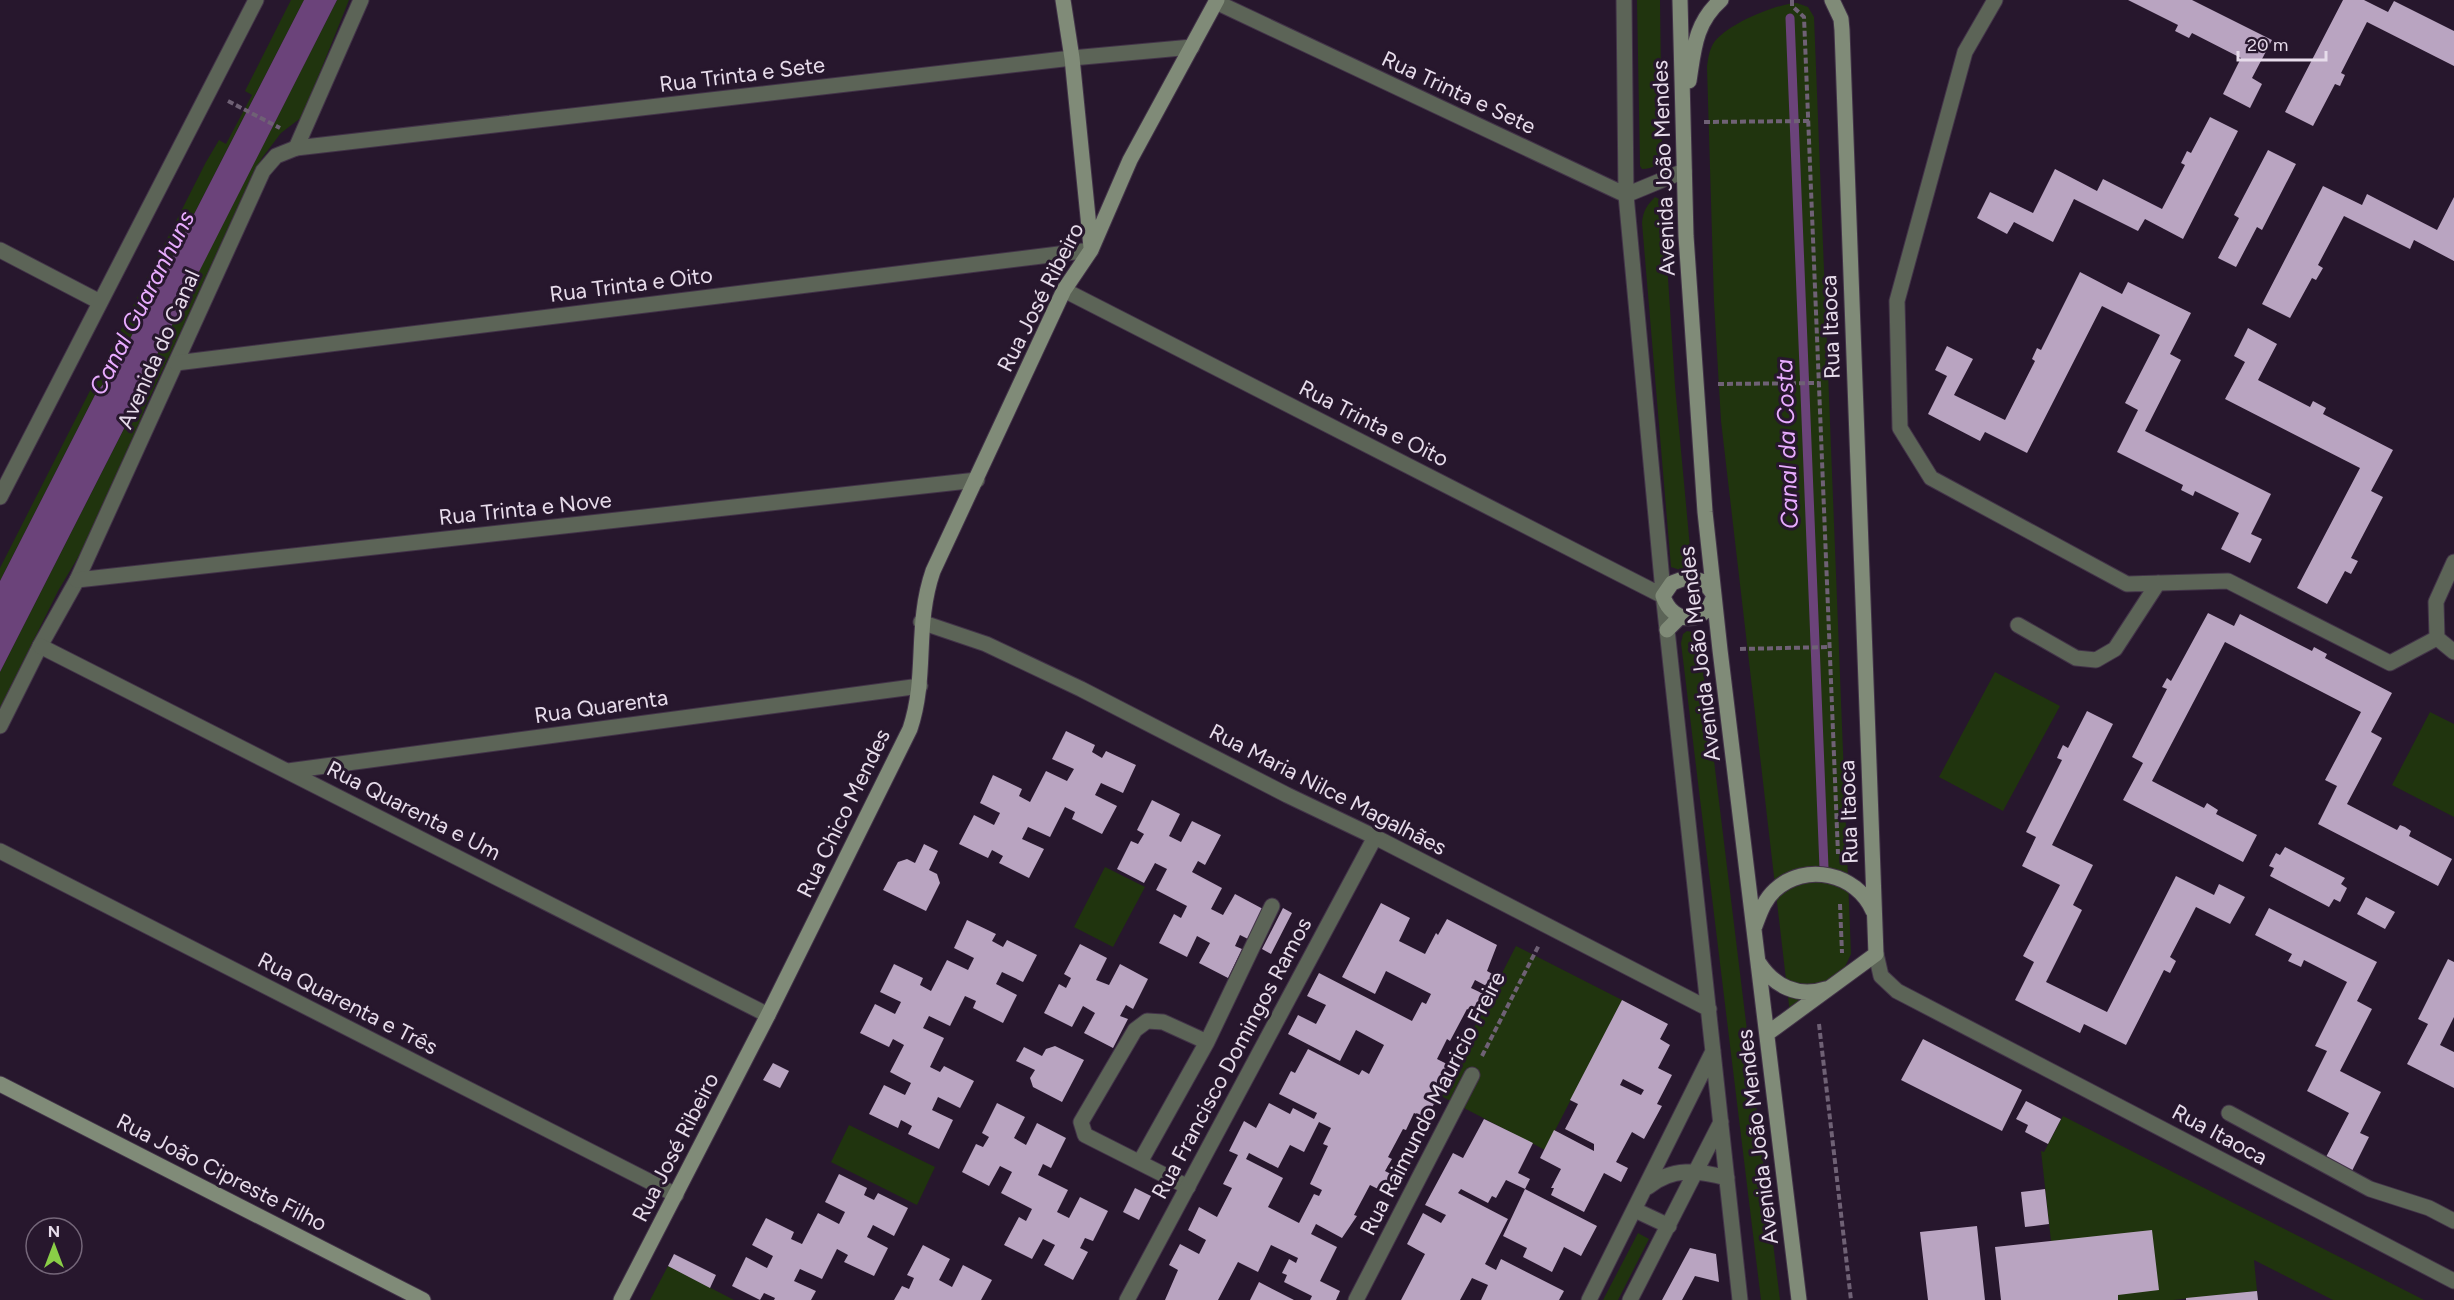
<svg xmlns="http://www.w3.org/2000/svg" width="2454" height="1300" font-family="Figtree,sans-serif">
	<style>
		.green { fill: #20340e }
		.water { fill: #6b437a }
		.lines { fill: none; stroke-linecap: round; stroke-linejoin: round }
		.stream { stroke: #6b437a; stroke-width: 9 }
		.building { fill: #b9a4c1; fill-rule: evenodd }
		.lane-casing { stroke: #423348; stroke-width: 17 }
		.street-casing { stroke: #423348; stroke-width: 17 }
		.secondary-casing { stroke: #423348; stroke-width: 17 }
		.path { stroke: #6f6175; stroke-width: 4; stroke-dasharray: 6 3; stroke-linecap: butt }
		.lane { stroke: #5c6457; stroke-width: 15 }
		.street { stroke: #5c6457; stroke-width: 15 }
		.secondary { stroke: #808b78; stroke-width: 15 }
		.labels { text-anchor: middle; stroke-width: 6; stroke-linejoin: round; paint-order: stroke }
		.street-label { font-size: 22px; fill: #e7dceb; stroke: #27172d }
		.water-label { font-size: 24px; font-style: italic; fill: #e8acfe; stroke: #27172d }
	</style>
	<rect width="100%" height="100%" fill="#27172d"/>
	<path class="green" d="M291 0H304L113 372 96 393 0 581V568L206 162 219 140 226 144 252 95 245 91Z
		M337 0H349L302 117 281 133 262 158 145 408 126 459 83 549 58 591 0 708V672L134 409 137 392Z
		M1637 0H1660L1662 152C1660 164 1654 169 1642 169L1640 166Z
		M1797 3 1808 7 1814 17 1851 954 1844 969 1790 1014 1721 421 1714 302 1707 67C1708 59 1709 51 1713 44 1725 25 1775 4 1797 3Z
		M1655 197 1663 201 1675 386 1691 558 1689 564 1680 570 1671 567 1642 223C1643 211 1647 205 1655 197Z
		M1687 631 1697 633 1699 638 1780 1300H1761L1681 643 1683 634Z
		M1995 672 2060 706 2003 811 1939 777Z
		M2430 712 2454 724V817L2392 785Z
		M1105 867 1145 887 1113 947 1074 927Z
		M1516 946 1622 1000 1545 1150 1439 1095Z
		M2063 1116 2424 1300H2333L2254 1260 2257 1291 2173 1300H2118V1295L2051 1241 2041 1151 2044 1152Z
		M849 1125 935 1167 917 1205 831 1162Z
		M1638 1233 1649 1239 1618 1300H1603Z
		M668 1266 734 1300H650Z"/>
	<path class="water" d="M304 0H337L138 392 134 409 0 672V581L96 393 113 372Z"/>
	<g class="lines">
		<path class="stream" d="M1790 18 1824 868"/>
	</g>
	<path class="building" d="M2128 0H2192L2272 40 2252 78 2262 84 2250 108 2223 94 2241 58 2192 33 2189 38 2175 31 2178 25Z
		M2343 0H2364L2388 12 2394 1 2454 31V66L2367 22 2341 73 2345 75 2340 86 2335 84 2313 126 2285 112Z
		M2210 117 2238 131 2183 239 2145 219 2138 231 2074 199 2053 242 2014 222 2007 234 1977 218 1990 192 2033 213 2055 169 2097 191 2103 179 2162 209 2185 165 2181 163 2187 151 2191 153Z
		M2268 150 2296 164 2262 230 2257 227 2236 267 2218 258 2239 218 2234 215Z
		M2323 186 2362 205 2367 194 2437 230 2454 197V261L2414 240 2410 249 2344 216 2318 265 2323 268 2316 280 2312 278 2290 318 2262 304Z
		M2080 272 2122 294 2128 282 2191 313 2170 354 2181 360 2145 431 2271 494 2251 534 2262 539 2250 563 2221 549 2239 513 2195 491 2193 496 2181 490 2183 485 2117 452 2138 410 2125 403 2160 335 2102 306 2027 453 1985 432 1980 441 1928 414 1947 376 1935 370 1947 346 1973 359 1954 395 2005 420 2035 361 2032 359 2037 348 2041 350Z
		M2248 328 2277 344 2258 380 2310 407 2313 401 2326 408 2323 414 2393 450 2371 491 2383 497 2351 558 2358 561 2351 574 2345 571 2327 604 2297 588 2360 468 2225 399 2245 362 2234 356Z
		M2208 613 2234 626 2240 614 2312 651 2314 647 2327 654 2325 658 2392 693 2371 732 2382 738 2347 804 2397 830 2400 825 2405 827 2411 831 2409 836 2452 859 2438 886 2318 824 2337 786 2325 780 2361 712 2225 642 2152 781 2204 808 2207 803 2218 810 2216 814 2257 835 2243 862 2123 800 2143 763 2132 757 2167 689 2162 687 2167 678 2171 681Z
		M2087 711 2113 724 2052 845 2093 865 2073 905 2082 910 2046 982 2107 1012 2176 876 2214 895 2219 884 2245 897 2230 924 2196 907 2170 957 2176 961 2170 973 2164 970 2126 1045 2084 1024 2080 1033 2015 1000 2034 962 2023 956 2060 885 2022 866 2036 837 2026 832 2062 760 2057 758 2060 751 2063 745 2068 748Z
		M1066 731 1095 745 1092 752 1102 758 1106 751 1136 765 1123 793 1101 783 1095 795 1117 806 1102 834 1072 819 1075 812 1065 807 1050 837 1028 827 1022 839 1044 849 1029 878 999 863 1003 856 992 850 988 858 959 844 974 815 994 825 1000 813 980 803 993 775 1022 789 1019 796 1030 802 1046 771 1067 781 1074 769 1052 759Z
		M1152 800 1180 814 1169 836 1181 842 1192 821 1221 835 1205 865 1198 861 1192 872 1222 888 1211 909 1223 915 1235 894 1263 909 1248 939 1240 935 1235 946 1242 949 1228 978 1199 963 1210 943 1197 936 1187 957 1159 943 1174 914 1181 918 1187 906 1156 890 1167 869 1155 863 1144 883 1117 869 1131 841 1138 844 1144 834 1137 830Z
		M924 844 938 851 929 870 937 874 940 883 926 911 883 890 898 862 907 859 915 863Z
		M2285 847 2345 878 2341 884 2347 888 2340 902 2334 899 2329 907 2270 876 2274 868 2269 866 2276 853 2280 855Z
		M2366 897 2395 912 2385 929 2357 914Z
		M1381 903 1410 918 1399 941 1425 954 1436 933 1438 935 1447 919 1497 945 1487 971 1500 978 1494 990 1475 980 1471 988 1490 997 1480 1016 1467 1009 1450 1041 1447 1039 1437 1059 1451 1066 1445 1076 1448 1077 1426 1119 1414 1113 1406 1130 1403 1129 1388 1157 1392 1159 1385 1171 1397 1177 1388 1194 1370 1185 1354 1215 1357 1216 1342 1238 1316 1224 1311 1234 1337 1247 1320 1281 1340 1291 1336 1300H1310L1312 1296 1284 1282 1287 1275 1282 1273 1289 1259 1296 1263 1298 1258 1271 1245 1258 1272 1238 1262 1218 1300H1165L1178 1270 1169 1265 1180 1244 1199 1254 1206 1240 1188 1230 1199 1207 1217 1217 1232 1188 1223 1184 1238 1155 1229 1151 1244 1121 1256 1128 1269 1103 1290 1114 1293 1108 1314 1119 1317 1113 1279 1094 1291 1071 1295 1073 1308 1049 1359 1075 1362 1070 1369 1074 1384 1045 1356 1030 1340 1061 1288 1034 1298 1015 1316 1024 1326 1005 1307 996 1319 973 1412 1021 1422 1002 1426 1004 1431 994 1386 971 1375 994 1342 977ZM1319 1122 1331 1128 1323 1144 1328 1146 1310 1184 1322 1190 1319 1196 1314 1194 1299 1223 1268 1207 1283 1178 1246 1159 1249 1153 1278 1168 1290 1145 1304 1152Z
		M1283 908 1292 913 1271 954 1262 949Z
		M2269 908 2377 962 2357 1001 2372 1009 2340 1071 2381 1092 2360 1133 2369 1137 2352 1171 2326 1157 2349 1113 2307 1091 2327 1051 2315 1046 2347 982 2304 960 2301 967 2288 961 2292 954 2255 935Z
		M967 920 996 934 992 941 1003 947 1007 940 1037 955 1023 982 1002 972 996 984 1017 995 1003 1023 973 1008 976 1001 965 996 950 1026 929 1016 923 1028 944 1038 930 1067 940 1072 944 1066 974 1081 960 1108 938 1097 932 1110 953 1120 939 1149 908 1134 912 1126 901 1120 898 1128 869 1114 884 1085 905 1095 911 1083 890 1072 904 1045 893 1039 889 1047 860 1033 875 1004 895 1014 901 1002 880 992 894 964 923 978 920 985 931 991 947 960 968 970 974 958 954 948Z
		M1080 944 1107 958 1096 980 1109 985 1120 964 1148 979 1133 1009 1126 1005 1120 1016 1128 1019 1113 1048 1084 1033 1095 1013 1083 1006 1072 1027 1044 1013 1059 984 1066 988 1071 978 1064 974Z
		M2448 959 2454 962V1017L2440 1045 2454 1052V1088L2407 1064 2428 1024 2418 1019Z
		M1622 1000 1668 1024 1660 1039 1670 1045 1658 1068 1672 1075 1657 1104 1662 1106 1644 1139 1632 1132 1616 1162 1628 1168 1621 1182 1604 1173 1584 1212 1551 1195 1554 1188H1551L1561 1169 1540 1158 1554 1130 1594 1151V1144L1565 1129 1578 1104 1570 1100ZM1623 1079 1644 1090 1641 1095 1620 1085Z
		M1923 1039 2022 1090 2002 1131 1901 1080Z
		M1055 1046 1084 1060 1062 1102 1033 1087 1030 1078 1035 1070 1016 1061 1024 1047 1042 1056 1046 1049Z
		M773 1063 789 1071 780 1088 763 1080Z
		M2026 1101 2061 1119 2048 1144 2025 1132 2028 1125 2016 1119Z
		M997 1103 1025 1117 1014 1138 1026 1145 1037 1123 1066 1138 1051 1168 1043 1164 1038 1175 1068 1190 1057 1212 1069 1218 1080 1197 1108 1211 1093 1241 1085 1238 1080 1248 1088 1252 1073 1280 1044 1265 1055 1245 1043 1239 1032 1259 1004 1245 1019 1217 1026 1221 1032 1209 1001 1193 1012 1172 1000 1166 989 1186 962 1172 976 1144 983 1147 989 1137 982 1133Z
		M1484 1119 1533 1143 1518 1173 1530 1179 1525 1189 1506 1180 1496 1198 1492 1196 1488 1203 1461 1189 1458 1193 1508 1219 1485 1264 1496 1270 1501 1259 1564 1291 1559 1300H1481L1488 1285 1472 1278 1460 1300H1401L1425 1254 1407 1244 1423 1213 1441 1223 1446 1215 1425 1205 1453 1153 1463 1158Z
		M839 1174 867 1188 864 1195 874 1200 878 1193 908 1208 894 1236 873 1225 867 1237 888 1248 874 1276 844 1262 848 1255 837 1249 822 1279 800 1269 794 1281 816 1291 811 1300H774L775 1298 764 1293 760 1300 732 1286 746 1257 767 1268 773 1256 752 1245 766 1218 794 1232 791 1239 802 1244 818 1213 839 1224 845 1212 825 1202Z
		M1135 1188 1151 1196 1139 1220 1123 1212Z
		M1525 1189 1597 1226 1581 1256 1564 1247 1552 1272 1523 1257 1527 1248 1503 1236Z
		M2045 1189 2049 1224 2025 1227 2021 1192Z
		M1977 1226 1985 1300H1928L1920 1232Z
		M2152 1230 2159 1290 2118 1295V1300H2001L1995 1247Z
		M923 1245 950 1259 939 1280 952 1287 963 1265 992 1280 981 1300H894L902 1286 909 1289 914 1278 907 1275Z
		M1690 1248 1716 1254 1719 1282 1695 1276 1682 1300H1662Z
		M674 1254 716 1275 710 1288 668 1266Z
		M1259 1282 1294 1300H1250Z
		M2257 1291 2258 1300H2186V1298Z"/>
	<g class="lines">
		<defs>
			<path id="lane" d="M1995 0 1965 52 1897 301 1900 428 1931 478 2127 584 2228 581 2390 663 2437 638
				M2454 562 2436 602 2437 638 2454 652
				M2018 625 2076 658 2096 660 2115 649 2158 583
				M0 726 40 646 77 580 263 171 276 156 296 148
				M2229 1113 2370 1189 2429 1208 2454 1221
				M1140 1162 1207 1042 1272 906
				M1188 1187 1085 1135 1081 1122 1135 1030 1147 1021 1163 1022 1207 1042"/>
			<path id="street" d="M1624 0 1626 195 1664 602 1740 1300
				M1216 2 1626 195 1684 171
				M296 148 1072 58 1192 47
				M296 148 361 0
				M0 250 100 302
				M1064 290 1663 596
				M176 363 1091 250
				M0 497 256 0
				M77 580 977 480
				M921 622 986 644 1081 689 1287 795 1375 837 1709 1009
				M40 646 768 1015
				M288 771 920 686
				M0 851 676 1195
				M1876 954 1881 976 1897 991 2454 1281
				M1648 1187C1672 1167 1698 1170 1727 1178
				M1635 1210 1669 1226
				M1127 1300 1375 837
				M1356 1300 1472 1075
				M1589 1300 1713 1051
				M1630 1300 1721 1122"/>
			<path id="secondary" d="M1063 0 1072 58 1091 247
				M1680 0 1686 236 1705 512 1720 650 1799 1300
				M1689 81C1694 49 1695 23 1721 0
				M1688 577 1704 582 1714 595C1706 625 1673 626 1663 596L1672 583Z
				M1667 630 1680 617
				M1755 926C1760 913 1764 900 1775 890 1805 862 1857 873 1873 911
				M1759 963C1774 986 1798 998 1825 989
				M1768 1033 1876 954 1842 30 1841 19 1832 0
				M0 1084 423 1300
				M621 1300 768 1015 910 729C928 675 914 626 933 571L1064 290 1091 250 1130 160 1217 0"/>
		</defs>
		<use href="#lane" class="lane-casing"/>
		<use href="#street" class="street-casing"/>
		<use href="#secondary" class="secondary-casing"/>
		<path class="path" d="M1792 0V6L1804 17 1838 854
			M228 101 280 128
			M1704 122 1809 121
			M1718 384 1819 383
			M1740 649 1830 647
			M1840 904 1842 953
			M1819 1024 1851 1300
			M1482 1056 1539 945"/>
		<use href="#lane" class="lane"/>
		<use href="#street" class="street"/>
		<use href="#secondary" class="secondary"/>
	</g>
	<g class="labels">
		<g class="street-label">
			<text transform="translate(742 74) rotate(-7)" y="8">Rua Trinta e Sete</text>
			<text transform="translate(1459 92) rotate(25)" y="8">Rua Trinta e Sete</text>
			<text transform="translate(1663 168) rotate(-92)" y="8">Avenida João Mendes</text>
			<text transform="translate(631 284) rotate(-7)" y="8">Rua Trinta e Oito</text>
			<text transform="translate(1040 297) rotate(-63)" y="8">Rua José Ribeiro</text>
			<text transform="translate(1830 327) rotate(-92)" y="8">Rua Itaoca</text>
			<text transform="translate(158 349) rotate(-66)" y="8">Avenida do Canal</text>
			<text transform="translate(1374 423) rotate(27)" y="8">Rua Trinta e Oito</text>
			<text transform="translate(525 508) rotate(-6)" y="8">Rua Trinta e Nove</text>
			<text transform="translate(1699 654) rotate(-97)" y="8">Avenida João Mendes</text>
			<text transform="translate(601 706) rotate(-8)" y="8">Rua Quarenta</text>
			<text transform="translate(1328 789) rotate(27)" y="8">Rua Maria Nilce Magalhães</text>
			<text transform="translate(414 810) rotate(27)" y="8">Rua Quarenta e Um</text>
			<text transform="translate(1848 812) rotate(-92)" y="8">Rua Itaoca</text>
			<text transform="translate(843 813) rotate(-64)" y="8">Rua Chico Mendes</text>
			<text transform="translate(348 1003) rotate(27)" y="8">Rua Quarenta e Três</text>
			<text transform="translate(1231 1058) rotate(-62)" y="8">Rua Francisco Domingos Ramos</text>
			<text transform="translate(1432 1103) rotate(-63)" y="8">Rua Raimundo Mauricio Freire</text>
			<text transform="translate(2220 1134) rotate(28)" y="8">Rua Itaoca</text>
			<text transform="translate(1757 1137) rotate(-97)" y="8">Avenida João Mendes</text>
			<text transform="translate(675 1147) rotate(-63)" y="8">Rua José Ribeiro</text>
			<text transform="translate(222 1172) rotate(27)" y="8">Rua João Cipreste Filho</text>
		</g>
		<g class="water-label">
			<text transform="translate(142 303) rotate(-63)" y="8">Canal Guaranhuns</text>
			<text transform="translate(1787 444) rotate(-92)" y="8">Canal da Costa</text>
		</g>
	</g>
	<g transform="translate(54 1246)"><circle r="28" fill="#27172d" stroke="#746679" stroke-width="1.5"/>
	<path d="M0-4.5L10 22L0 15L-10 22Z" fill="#8ace47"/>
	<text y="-9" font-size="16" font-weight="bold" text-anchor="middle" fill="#e7dceb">N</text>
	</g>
	<path d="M2238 51v9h88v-9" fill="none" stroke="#e7dceb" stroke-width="3"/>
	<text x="2247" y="51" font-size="18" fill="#e7dceb" stroke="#27172d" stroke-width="4.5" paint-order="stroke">20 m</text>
</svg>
